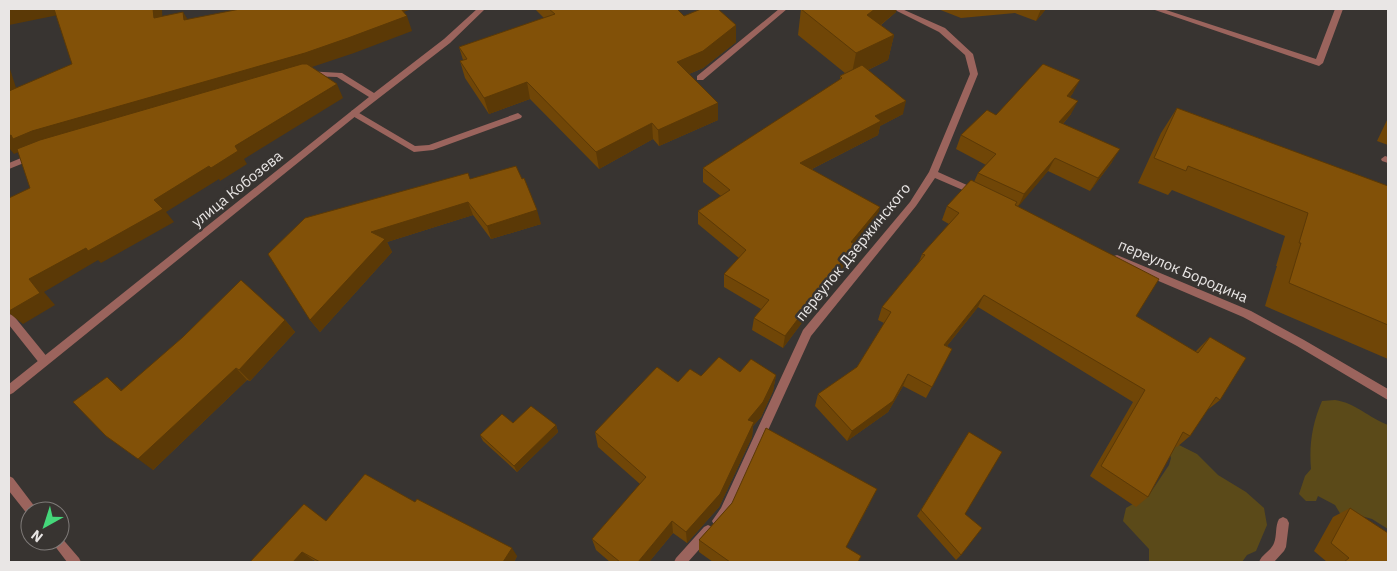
<svg xmlns="http://www.w3.org/2000/svg" width="1397" height="571" font-family="'IBM Plex Sans',sans-serif">
	<style>
		.green { fill: #5b4a19 }
		.lines { fill: none; stroke-linecap: round; stroke-linejoin: round }
		.lane { fill: #9b645d; fill-rule: evenodd }
		.street { fill: #9b645d; fill-rule: evenodd }
		.wall { fill: #704607 }
		.shaded-wall { fill: #5b3906 }
		.building { fill: #825108; stroke: #5b3906 }
		.labels { text-anchor: middle; stroke-width: 5; stroke-linejoin: round; paint-order: stroke }
		.street-label { font-size: 15px; fill: #e9e6e5; stroke: #383431 }
	</style>
	<rect width="100%" height="100%" fill="#383431"/>
	<path class="green" d="M1335 400C1356 403 1369 418 1388 425V529L1372 519 1358 515H1341L1335 505 1318 496 1316 501H1306L1299 494 1305 476 1311 469C1309 445 1312 424 1322 401Z
		M1175 443 1197 454 1218 475 1246 492 1264 508 1267 525 1256 551 1247 555 1242 562H1149V549L1123 521 1126 508 1149 495 1169 465 1171 458 1168 448Z"/>
	<g class="lines">
		<path class="lane" d="M779 9H787L703 80H697V76Z
			M1152 9H1163L1316 59 1335 9H1343L1323 63 1319 66Z
			M354 110 415 146 429 145 518 113 522 116 521 118 433 150 414 152 351 115V111Z
			M1385 156 1388 157V163L1382 161 1381 159Z
			M9 314 13 315 48 358 49 361 48 364 44 366 40 364 9 325Z"/>
		<path class="street" d="M477 9H485L450 43 357 115 13 393 9 395V384L369 97 337 77 308 76 304 73 305 71 342 73 374 93 444 39Z
			M893 9H902L945 28 973 54 978 74 938 172 978 190 980 192 975 195 972 194 935 178 916 206 811 336 729 516 722 525 718 527 714 525 712 521 721 508 803 330 910 202 929 172 970 74 965 55 939 32Z
			M33 153 36 154 37 156 36 158 9 169V163Z
			M1117 255 1251 311 1304 340 1388 389V400L1297 346 1243 317 1114 262 1112 259 1114 256Z
			M9 476 13 478 38 511H30V516L28 515 9 491Z
			M1283 517 1287 519 1289 523 1286 547 1284 551 1274 562H1259C1262 554 1271 551 1274 543 1277 536 1275 526 1279 519Z
			M708 525 712 527 714 531 712 535 688 562H674L676 558 704 527Z
			M60 536 79 558 81 562H67L51 541H60Z"/>
	</g>
	<path class="wall" d="M535 9H677L684 16 736 42 703 68 689 74 718 120 659 146 653 139 599 169 530 99 489 114 465 78 460 61 463 60 459 47 544 18Z
		M801 9 896 12 881 25 894 35 888 60 868 70 903 114 880 126 878 135 812 169 877 220 854 248 851 257 783 348 752 330 754 318 761 309 724 287V274L739 258 698 224V211L721 196 703 182V168L840 80V76L845 73 798 35Z
		M938 9H1046L1036 21 1015 13 961 18Z
		M1073 93 1070 97 1071 114 1063 124 1112 162 1090 191 1048 171 1018 206 1136 316 1195 352 1210 337 1220 400 1206 411 1190 436 1177 447 1175 446 1148 497 1136 507 1090 476 1133 402 978 307 947 346 952 349 926 398 903 386 888 412 847 441 815 406 818 394 857 367 884 323 878 320 882 307 919 262 922 254 949 224 942 220 947 206 974 182 978 173 986 165 956 149 961 135 996 115Z
		M1177 108 1388 186V359L1265 306 1277 266H1276L1285 236 1172 190 1168 195 1138 183 1161 133Z
		M1388 118V145L1377 141Z
		M470 179 541 224 491 239 473 215 387 242 392 252 320 332 310 320 268 254Z
		M285 320 295 332 250 381 247 380 153 470 123 390Z
		M740 372 776 375 773 391 761 417 753 426 752 437 719 507 687 543 673 533 649 562H610L596 550 592 539 640 484 598 447 595 432 678 382 701 376Z
		M513 423 556 425 558 432 517 472 483 441 480 435Z
		M969 432 965 514 961 555 956 560 917 516Z
		M415 502 517 556 514 562H316L313 560 312 562H250L326 521Z
		M732 503H870L846 547 858 562H713L699 552V540Z
		M1350 508 1388 562H1327L1314 551 1333 517Z"/>
	<path class="shaded-wall" d="M9 9H58L63 14 9 25Z
		M153 9H162L163 33 154 18Z
		M397 9H412L398 14Z
		M875 9H897L896 12 862 40 867 15Z
		M1041 9H1046L1036 21Z
		M183 12 192 26 184 20Z
		M407 16 412 31 354 53 312 67 23 150 14 154 9 148V136L32 131Z
		M736 25V42L703 68 677 79V62Z
		M894 35 888 60 851 78 856 53Z
		M9 66 19 97 9 101Z
		M1080 80 1073 93 1060 109 1067 96Z
		M527 82 530 99 489 114 484 98Z
		M337 84 343 98 244 159 247 164 220 181 219 179 166 212 174 222 101 263 98 260 44 292 55 305 23 324 9 313V311L29 279 154 200 235 146Z
		M906 101 903 114 880 126 878 135 798 176 800 163 875 116Z
		M1078 101 1071 114 1053 135 1059 122Z
		M718 103V120L659 146 658 130Z
		M652 123 653 139 599 169 596 152Z
		M1120 149 1112 162 1090 191 1098 178Z
		M1055 158 1048 171 1018 207 1024 194Z
		M468 202 473 215 387 242 392 252 320 332 310 320 371 232Z
		M880 207 877 220 854 248 851 257 783 348 785 336 851 242Z
		M537 210 541 224 491 239 487 226Z
		M984 295 978 307 938 357 944 345Z
		M285 320 295 332 250 381 239 370Z
		M236 368 247 380 153 470 138 459Z
		M908 374 903 386 888 412 847 441 852 431Z
		M776 375 773 391 761 417 753 426 752 437 719 507 687 543 686 532 748 420Z
		M107 377 121 389 136 403 121 391Z
		M556 425 558 432 517 472 514 466Z
		M672 521 673 533 649 562H638Z
		M512 548 517 556 514 562H503Z
		M302 552 313 560 312 562H293Z"/>
	<path class="building" d="M54 9H153L154 18 183 12 184 20 240 9H401L407 16 348 38 305 53 32 131 13 139 11 135 9 136V91L72 64Z
		M549 9H677L684 16 701 9H718L736 25 703 51 677 62 718 103 658 130 652 123 596 152 527 82 484 98 460 61 467 59 459 47 555 14Z
		M801 9H875L867 15 894 35 856 53Z
		M302 64H307L337 84 235 146 238 151 211 168 209 166 154 200 163 209 88 251 86 248 29 279 40 293 9 311V198L30 188 17 149 40 140Z
		M1043 64 1080 80 1067 96 1078 101 1059 122 1120 149 1098 178 1055 158 1024 194 978 173 996 154 961 135 987 110 996 115Z
		M862 65 906 101 875 116 881 121 800 163 880 207 851 242 855 244 785 336 754 318 769 300 724 274 746 250 698 211 730 190 703 168 842 78 840 76Z
		M1177 108 1388 186V325L1289 283 1301 243H1299L1308 213 1188 166 1186 171 1154 158Z
		M516 166 522 179 524 178 537 210 487 226 468 202 371 232 385 239 310 320 268 254 305 218 468 173 470 179Z
		M971 180 1017 202 1015 205 1159 279 1136 316 1198 353 1210 337 1246 358 1220 400 1216 397 1190 436 1183 432 1148 497 1101 466 1145 390 984 295 944 345 952 349 932 387 908 374 893 401 852 431 818 394 857 367 891 312 882 307 925 255 922 254 959 213 947 206Z
		M241 280 285 320 239 370 236 368 138 459 106 436 73 402 107 377 121 391 183 337Z
		M719 357 740 372 751 359 776 375 763 402 748 420 754 422 720 494 686 532 672 521 638 562H620L592 539 646 477 595 432 657 367 678 382 690 369 701 376Z
		M531 406 556 425 514 466 480 435 502 414 513 423Z
		M766 428 877 489 846 547 861 556 858 562H730L699 540 732 503Z
		M969 432 1002 452 965 514 982 528 961 555 921 510Z
		M365 474 415 502 417 499 512 548 503 562H320L302 552 293 562H250L304 504 326 521Z
		M1350 508 1388 533V562H1344L1349 558 1331 543Z"/>
	<g class="labels">
		<g class="street-label">
			<text transform="translate(237 189) rotate(-39)" y="5">улица Кобозева</text>
			<text transform="translate(853 252) rotate(-51)" y="5">переулок Дзержинского</text>
			<text transform="translate(1183 271) rotate(23)" y="5">переулок Бородина</text>
		</g>
	</g>
	<rect width="1397" height="571" fill="none" stroke="#e9e6e5" stroke-width="20"/>
	<g transform="translate(45 526) rotate(219)"><circle r="24" fill="#383431" stroke="#7f7b79"/>
	<path d="M0-4L9 19L0 12L-9 19Z" fill="#45d77a"/>
	<text y="-8" font-size="14" font-weight="bold" text-anchor="middle" fill="#e9e6e5">N</text>
	</g>
</svg>
